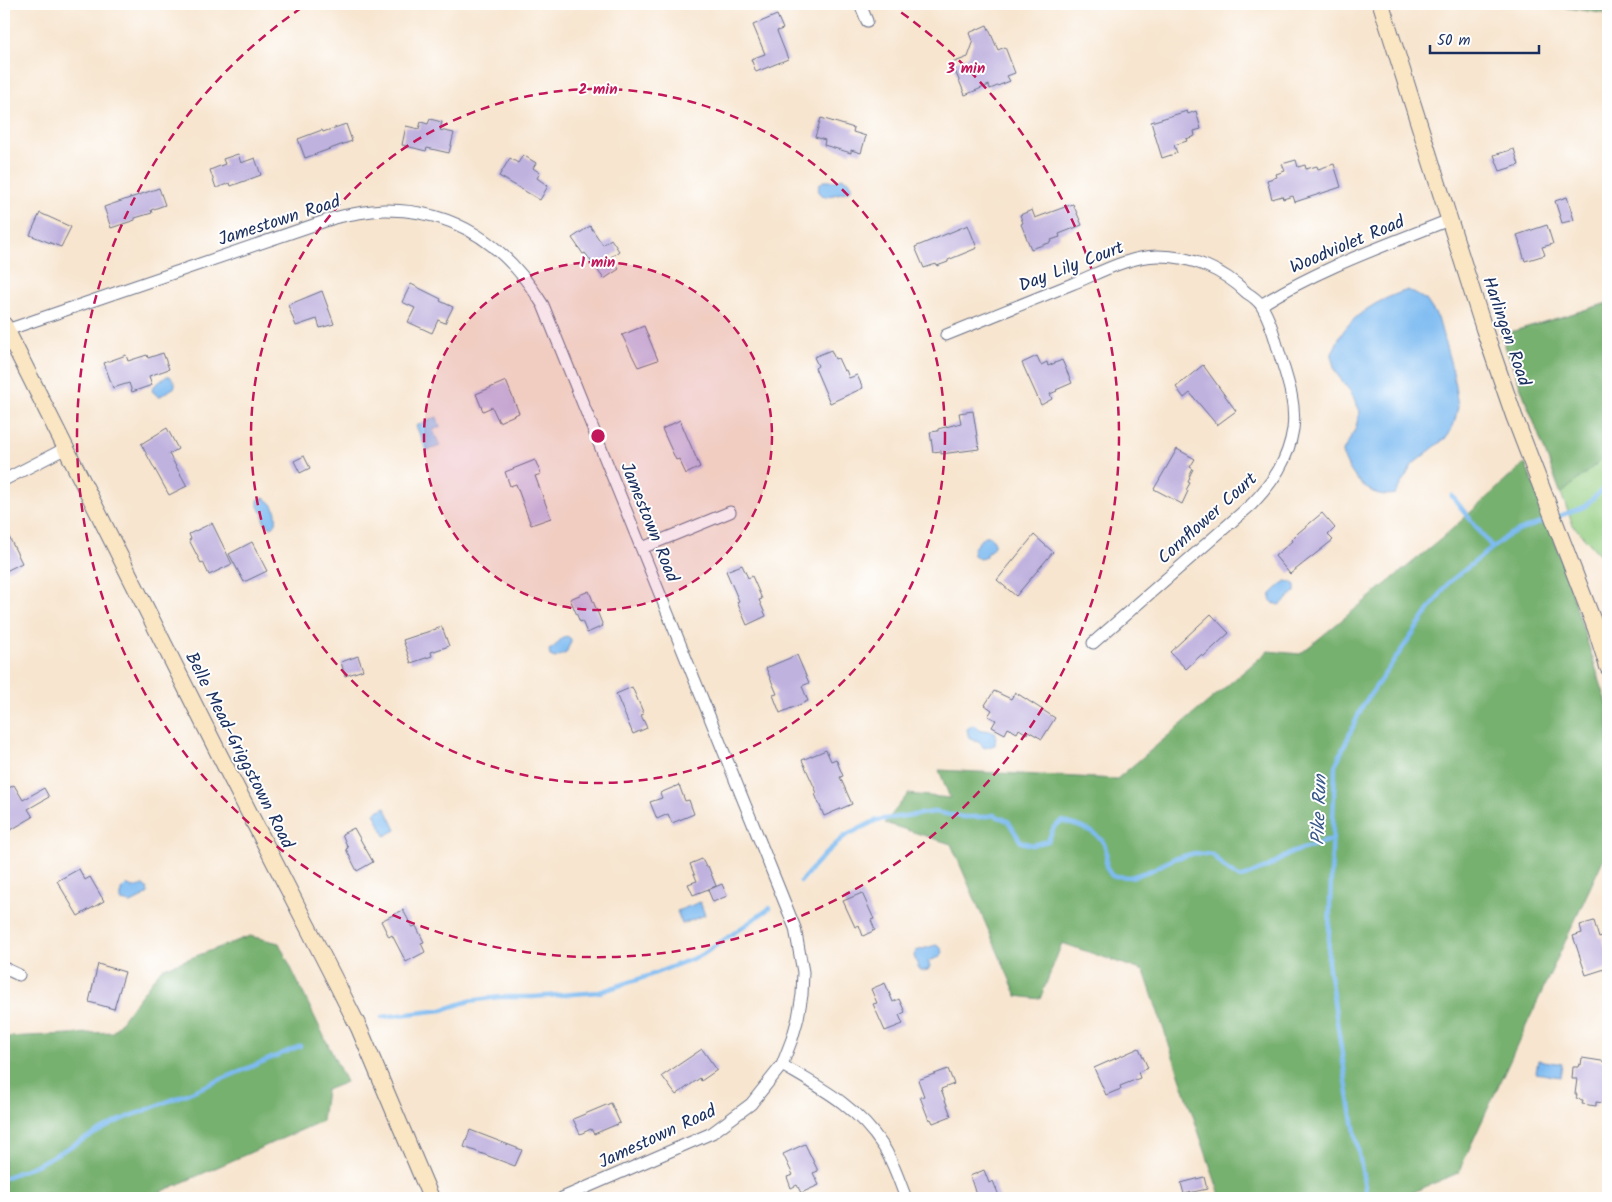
<svg xmlns="http://www.w3.org/2000/svg" width="1612" height="1202" font-family="Kalam,sans-serif">
	<style>
		.green { fill: #94ce82; stroke: #587e70 }
		.forest { fill: #77b170; stroke: #497067 }
		.water { fill: #7ebbf1; stroke: #4c75a8 }
		.lines { fill: none; stroke-linecap: round; stroke-linejoin: round }
		.stream { stroke: #7ebbf1; stroke-width: 4.5 }
		.building { fill: #c0b2df }
		.street-casing { stroke: #686f86; stroke-width: 13 }
		.secondary-casing { stroke: #686f86; stroke-width: 18 }
		.street { stroke: #fff; stroke-width: 11 }
		.secondary { stroke: #fbe6c4; stroke-width: 16 }
		.ring { fill: none; stroke: #c2185b; stroke-width: 2.5; stroke-dasharray: 9 6 }
		.labels { text-anchor: middle; stroke-width: 4; stroke-linejoin: round; paint-order: stroke }
		.street-label { font-size: 18px; fill: #1b2f5e; stroke: #fff }
		.water-label { font-size: 19px; font-style: italic; fill: #39598a; stroke: #fff }
		.centre { fill: #c2185b; stroke: #fff; stroke-width: 2.5 }
		.ring-label { font-size: 15px; text-anchor: middle; font-weight: bold; fill: #c2185b; stroke: #fff; stroke-width: 4; stroke-linejoin: round; paint-order: stroke }
	</style>
	<rect width="100%" height="100%" fill="#fff"/>
	<filter id="ink" filterUnits="userSpaceOnUse"><feTurbulence type="fractalNoise" baseFrequency=".02" numOctaves="2"/><feDisplacementMap in="SourceGraphic" scale="10" xChannelSelector="R" yChannelSelector="G"/><feConvolveMatrix kernelMatrix="1 2 1 2 8 2 1 2 1" color-interpolation-filters="sRGB"/></filter>
	<filter id="wash" filterUnits="userSpaceOnUse"><feTurbulence type="fractalNoise" baseFrequency=".0096" numOctaves="4" result="noise"/><feDisplacementMap in="SourceGraphic" scale="20" xChannelSelector="R" yChannelSelector="G"/><feGaussianBlur stdDeviation="1.12" result="paint"/><feColorMatrix in="noise" values="0 0 0 0 0 0 0 0 0 0 0 0 0 0 0 0 0 1.4 0 .05"/><feComposite in="paint" operator="in"/></filter>
	<g filter="url(#wash)">
		<rect width="100%" height="100%" fill="#f7e5cf"/>
		<path class="green" d="M1608 303V564L1573 525 1501 335Z"/>
		<path class="forest" d="M1542 4H1608V14Z
			M1608 303V454L1561 494 1501 335Z
			M1525 463 1552 532 1608 706V849L1458 1173 1399 1198H1221L1144 971 1062 943 1040 999 1017 996 951 844 885 823 908 794 950 798 939 770 1117 779 1268 651 1300 654 1441 539Z
			M250 936 279 943 346 1082 326 1090 322 1121 147 1198H4V1041L7 1037 113 1032 161 969Z"/>
		<path class="water" d="M842 178 849 181 852 186 850 191 825 197 818 192 819 185 823 181H835Z
			M1408 290 1426 300 1438 318 1453 372 1458 407 1454 424 1448 436 1413 464 1395 494C1369 500 1350 476 1342 453L1355 430 1360 411 1350 391 1336 373 1331 356C1334 349 1337 342 1341 335 1355 312 1383 298 1408 290Z
			M167 376H170L175 383V387L159 397 152 391 153 387Z
			M437 417 440 427 433 430 440 446 427 451 416 426Z
			M261 498C273 499 278 512 276 523L272 527H269L264 522V514L258 507V500Z
			M984 536H989L994 540V546L984 558 979 559 974 555 973 549Z
			M1285 581 1291 582 1295 585V592L1280 605 1273 603 1270 599 1271 594Z
			M567 636 571 639V641L566 653 555 658 550 656 549 650 555 646 561 639Z
			M973 725 982 730 993 731 996 733 995 745 984 748 980 743 969 738 967 729Z
			M385 807 396 830 385 836 374 813Z
			M126 885 133 888 143 885 147 888 148 893 145 896 131 903 121 901V890Z
			M700 902 705 915 682 924 677 911Z
			M936 945 940 947 943 952 940 957 928 961 930 966 928 970 923 971 919 969 914 956 916 951Z
			M1538 1060 1562 1064 1560 1077 1536 1073Z"/>
		<g class="lines">
			<path class="stream" d="M1452 496 1492 547
				M801 881 825 854 845 836 877 820 934 812 963 817H982L994 815 1008 821 1021 842 1032 845 1048 841 1054 827 1062 821C1077 826 1103 831 1106 850 1108 864 1102 863 1112 876L1131 877 1152 870 1173 859 1195 853 1213 855 1225 868 1240 878 1266 868 1291 853 1333 839
				M382 1017 442 1010 469 1001 499 997H533L600 992 648 976 702 955 770 908
				M4 1178 36 1165 118 1121 189 1093 300 1046
				M1367 1198 1348 1094 1328 962 1335 766 1363 705 1448 583 1510 534 1584 507 1608 484"/>
		</g>
		<g id="blocks">
			<path class="building" d="M777 15 783 29 777 31 788 59 756 72 751 59 765 54 753 25Z
				M987 25 998 50 1005 47 1015 73 1007 76 1010 81 990 89 989 85 965 95 952 63 968 57 973 43 969 33Z
				M1187 111 1188 114 1196 111 1201 129 1194 131 1195 136 1186 139 1187 141 1174 145 1177 153 1162 158 1151 122Z
				M821 118 854 128 853 132 866 136 861 153 851 150V153L824 145 825 140 815 137Z
				M430 119 442 122 440 130 454 133 449 153 427 148 426 151 402 145 406 126 419 129 421 122 428 124Z
				M346 124 352 141 305 158 298 139 322 130 323 132Z
				M1514 149 1519 165 1500 171 1494 155Z
				M238 154 241 163 255 158 261 175 231 186 230 183 216 188 210 170 225 164 223 159Z
				M523 155 536 163 533 168 540 173 537 178 548 186 540 200 499 176 510 158 518 163Z
				M1296 160 1298 167 1305 165 1306 169 1317 166 1318 169 1334 164 1341 187 1295 202 1293 196 1283 199 1282 196 1272 199 1267 180 1277 177 1276 174 1285 171 1282 164Z
				M159 188 165 205 151 210 152 213 135 218V220L111 228 104 207Z
				M1567 197 1574 220 1562 223 1555 201Z
				M1073 204 1082 225 1059 234 1060 237 1051 240 1052 242 1031 249 1021 224 1023 223 1020 215 1032 210 1035 218Z
				M40 213 71 227 61 247 30 235Z
				M968 225 977 248 948 260V262L937 266 936 264 924 268 915 247Z
				M1547 225 1553 244 1542 247 1545 255 1525 261 1517 235Z
				M590 226 603 245 611 239 619 251 611 257 619 269 604 279 585 253 583 254 572 238Z
				M411 284 441 299 440 301 453 307 445 323 438 320 432 333 408 322 415 308 402 302Z
				M322 291 334 324 320 328 317 319 296 326 288 305Z
				M644 326 658 360 638 367 622 335Z
				M831 350 835 359 838 358 844 371 846 370 849 378 857 375 863 388 830 403 815 368 818 366 814 357Z
				M163 353 169 369 149 376 152 385 132 392 129 383 113 388 104 363 126 355 128 361 147 355 148 358Z
				M1037 356 1041 365 1047 362 1048 366 1062 360 1072 383 1056 390 1057 391 1050 394 1052 399 1041 405 1022 363Z
				M1203 365 1236 411 1217 425 1190 393 1184 398 1176 387Z
				M506 381 519 413 499 422 492 407 483 411 476 394Z
				M973 411 979 449 941 454V451L933 452 930 432 938 431V429L961 423 959 413Z
				M680 420 700 467 686 474 679 459 676 460 662 429Z
				M167 428 178 449 169 454 187 486 169 495 141 444Z
				M1177 449 1195 459 1190 467 1193 469 1189 477 1190 478 1188 482 1190 483 1186 490 1188 491 1182 504 1154 489Z
				M304 456 310 468 300 473 294 461Z
				M535 460 541 474 535 476 551 518 531 525 516 484 510 486 505 472Z
				M1322 513 1335 528 1328 535 1333 540 1290 574 1275 556 1292 541 1291 540 1298 533Z
				M212 523 232 564 209 575 203 562 201 563 189 540 191 539 189 534Z
				M4 527 22 563 4 572Z
				M1034 535 1053 552 1016 596 997 580Z
				M252 542 267 571 244 582 229 554Z
				M742 565 748 578 752 576 762 599 759 600 766 616 747 625 737 602 739 601 726 571Z
				M589 591 603 626 587 633 582 621 580 622 570 599Z
				M1211 614 1229 633 1203 657 1201 655 1186 669 1170 652Z
				M442 627 449 646 431 652 432 656 411 663 403 640Z
				M797 655 809 683 802 686 808 701 780 713 773 695 777 694 766 668Z
				M358 656 363 670 345 676 341 662Z
				M632 687 644 714 641 715 647 728 633 734 616 694Z
				M994 691 1011 699 1015 692 1055 718 1042 739 1028 731 1027 734 1019 729 1017 733 1008 728 1005 734 992 727 996 720 988 716 992 710 985 705Z
				M826 750 831 761 836 759 843 776 840 777 852 804 824 816 815 794 817 793 802 760Z
				M14 785 23 800 44 788 49 797 28 809 33 817 9 831 4 822V791Z
				M679 785 685 801 689 800 694 814 672 823 668 814 657 819 650 802 662 798 660 793Z
				M354 828 373 862 357 871 346 849 348 848 342 834Z
				M702 859 706 867 708 866 716 886 693 895 688 884 697 881 690 864Z
				M79 869 85 880 90 877 104 901 78 916 57 881Z
				M722 884 727 896 713 902 708 890Z
				M862 893 874 919 871 920 875 930 863 936 859 925 855 927 843 901Z
				M403 910 412 927 416 926 424 942 421 943 425 952 406 962 392 935 389 937 381 921Z
				M1594 921 1599 938 1602 937 1606 951H1608V968L1586 975 1573 936 1582 933 1580 925Z
				M98 964 125 972 114 1009 89 1002Z
				M885 983 893 1002 899 999 905 1012 899 1015 903 1024 885 1031 873 1004 877 1003 871 989Z
				M1139 1048 1148 1068 1138 1072 1140 1078 1120 1086 1121 1089 1106 1095 1094 1068Z
				M702 1049 717 1070 701 1081 700 1078 676 1095 662 1076Z
				M1582 1058 1608 1062V1082L1604 1103 1596 1102V1106L1582 1104 1583 1100 1576 1099 1577 1094H1575L1577 1079H1572L1573 1067H1578L1579 1064 1581 1065Z
				M948 1069 954 1084 941 1089 951 1116 933 1123 931 1119 929 1120 920 1097 924 1096 918 1080Z
				M611 1103 620 1123 594 1134 591 1129 580 1134 573 1119Z
				M470 1130 522 1150 515 1166 464 1147Z
				M805 1144 818 1171 813 1173 819 1185 801 1193 797 1185 791 1188 787 1177 793 1175 783 1154Z
				M984 1170 989 1183 993 1181 1000 1198H977L970 1176Z
				M1204 1177 1207 1189 1184 1194 1181 1183Z"/>
		</g>
	</g>
	<g filter="url(#ink)">
		<use href="#blocks" fill-opacity="0" stroke="#686f86" stroke-width="1"/>
		<g class="lines">
			<defs>
				<path id="street" d="M860 4 867 21
					M1261 305C1320 268 1384 246 1449 220
					M7 330 334 218C350 214 367 211 384 210 455 209 507 246 543 305L795 928 803 972 802 995 798 1018 792 1039 782 1065 751 1104 712 1133 562 1198
					M946 335C988 318 1030 301 1072 284 1099 273 1129 256 1158 256 1192 256 1223 270 1247 293 1252 296 1258 301 1261 305 1272 322 1276 344 1282 362 1289 384 1296 406 1293 429 1288 461 1273 482 1252 504L1093 643
					M4 480 66 448
					M642 548 730 512
					M4 968 19 975
					M782 1065C821 1088 857 1106 883 1146 893 1161 899 1181 906 1198"/>
				<path id="secondary" d="M1381 4 1484 329 1514 416 1596 629 1608 667
					M4 325 220 756 336 982 359 1028 431 1198"/>
			</defs>
			<use href="#street" class="street-casing"/>
			<use href="#secondary" class="secondary-casing"/>
			<use href="#street" class="street"/>
			<use href="#secondary" class="secondary"/>
		</g>
	</g>
	<circle cx="598" cy="436" r="174" fill="#c2185b" fill-opacity=".12"/>
	<g class="ring">
		<circle cx="598" cy="436" r="174"/>
		<circle cx="598" cy="436" r="347"/>
		<path d="M889 4A521 521 0 1 1 307 4"/>
	</g>
	<g class="labels">
		<g class="street-label">
			<text transform="translate(279 220) rotate(-18)" y="6">Jamestown Road</text>
			<text transform="translate(1347 244) rotate(-23)" y="6">Woodviolet Road</text>
			<text transform="translate(1071 266) rotate(-21)" y="6">Day Lily Court</text>
			<text transform="translate(1507 331) rotate(71)" y="6">Harlingen Road</text>
			<text transform="translate(1207 518) rotate(-42)" y="6">Cornflower Court</text>
			<text transform="translate(650 522) rotate(68)" y="6">Jamestown Road</text>
			<text transform="translate(240 750) rotate(63)" y="6">Belle Mead-Griggstown Road</text>
			<text transform="translate(657 1136) rotate(-25)" y="6">Jamestown Road</text>
		</g>
		<g class="water-label">
			<text transform="translate(1318 810) rotate(-88)" y="7">Pike Run</text>
		</g>
	</g>
	<circle cx="598" cy="436" r="8" class="centre"/>
	<g class="ring-label">
		<text x="966" y="73">3 min</text>
		<text x="598" y="94">2 min</text>
		<text x="598" y="267">1 min</text>
	</g>
	<rect width="1612" height="1202" fill="none" stroke="#fff" stroke-width="20"/>
	<path d="M1430 45v8h109v-8" fill="none" stroke="#1b2f5e" stroke-width="2.5"/>
	<text x="1437" y="45" font-size="15" fill="#1b2f5e" stroke="#ffffff" stroke-width="4" paint-order="stroke">50 m</text>
</svg>
